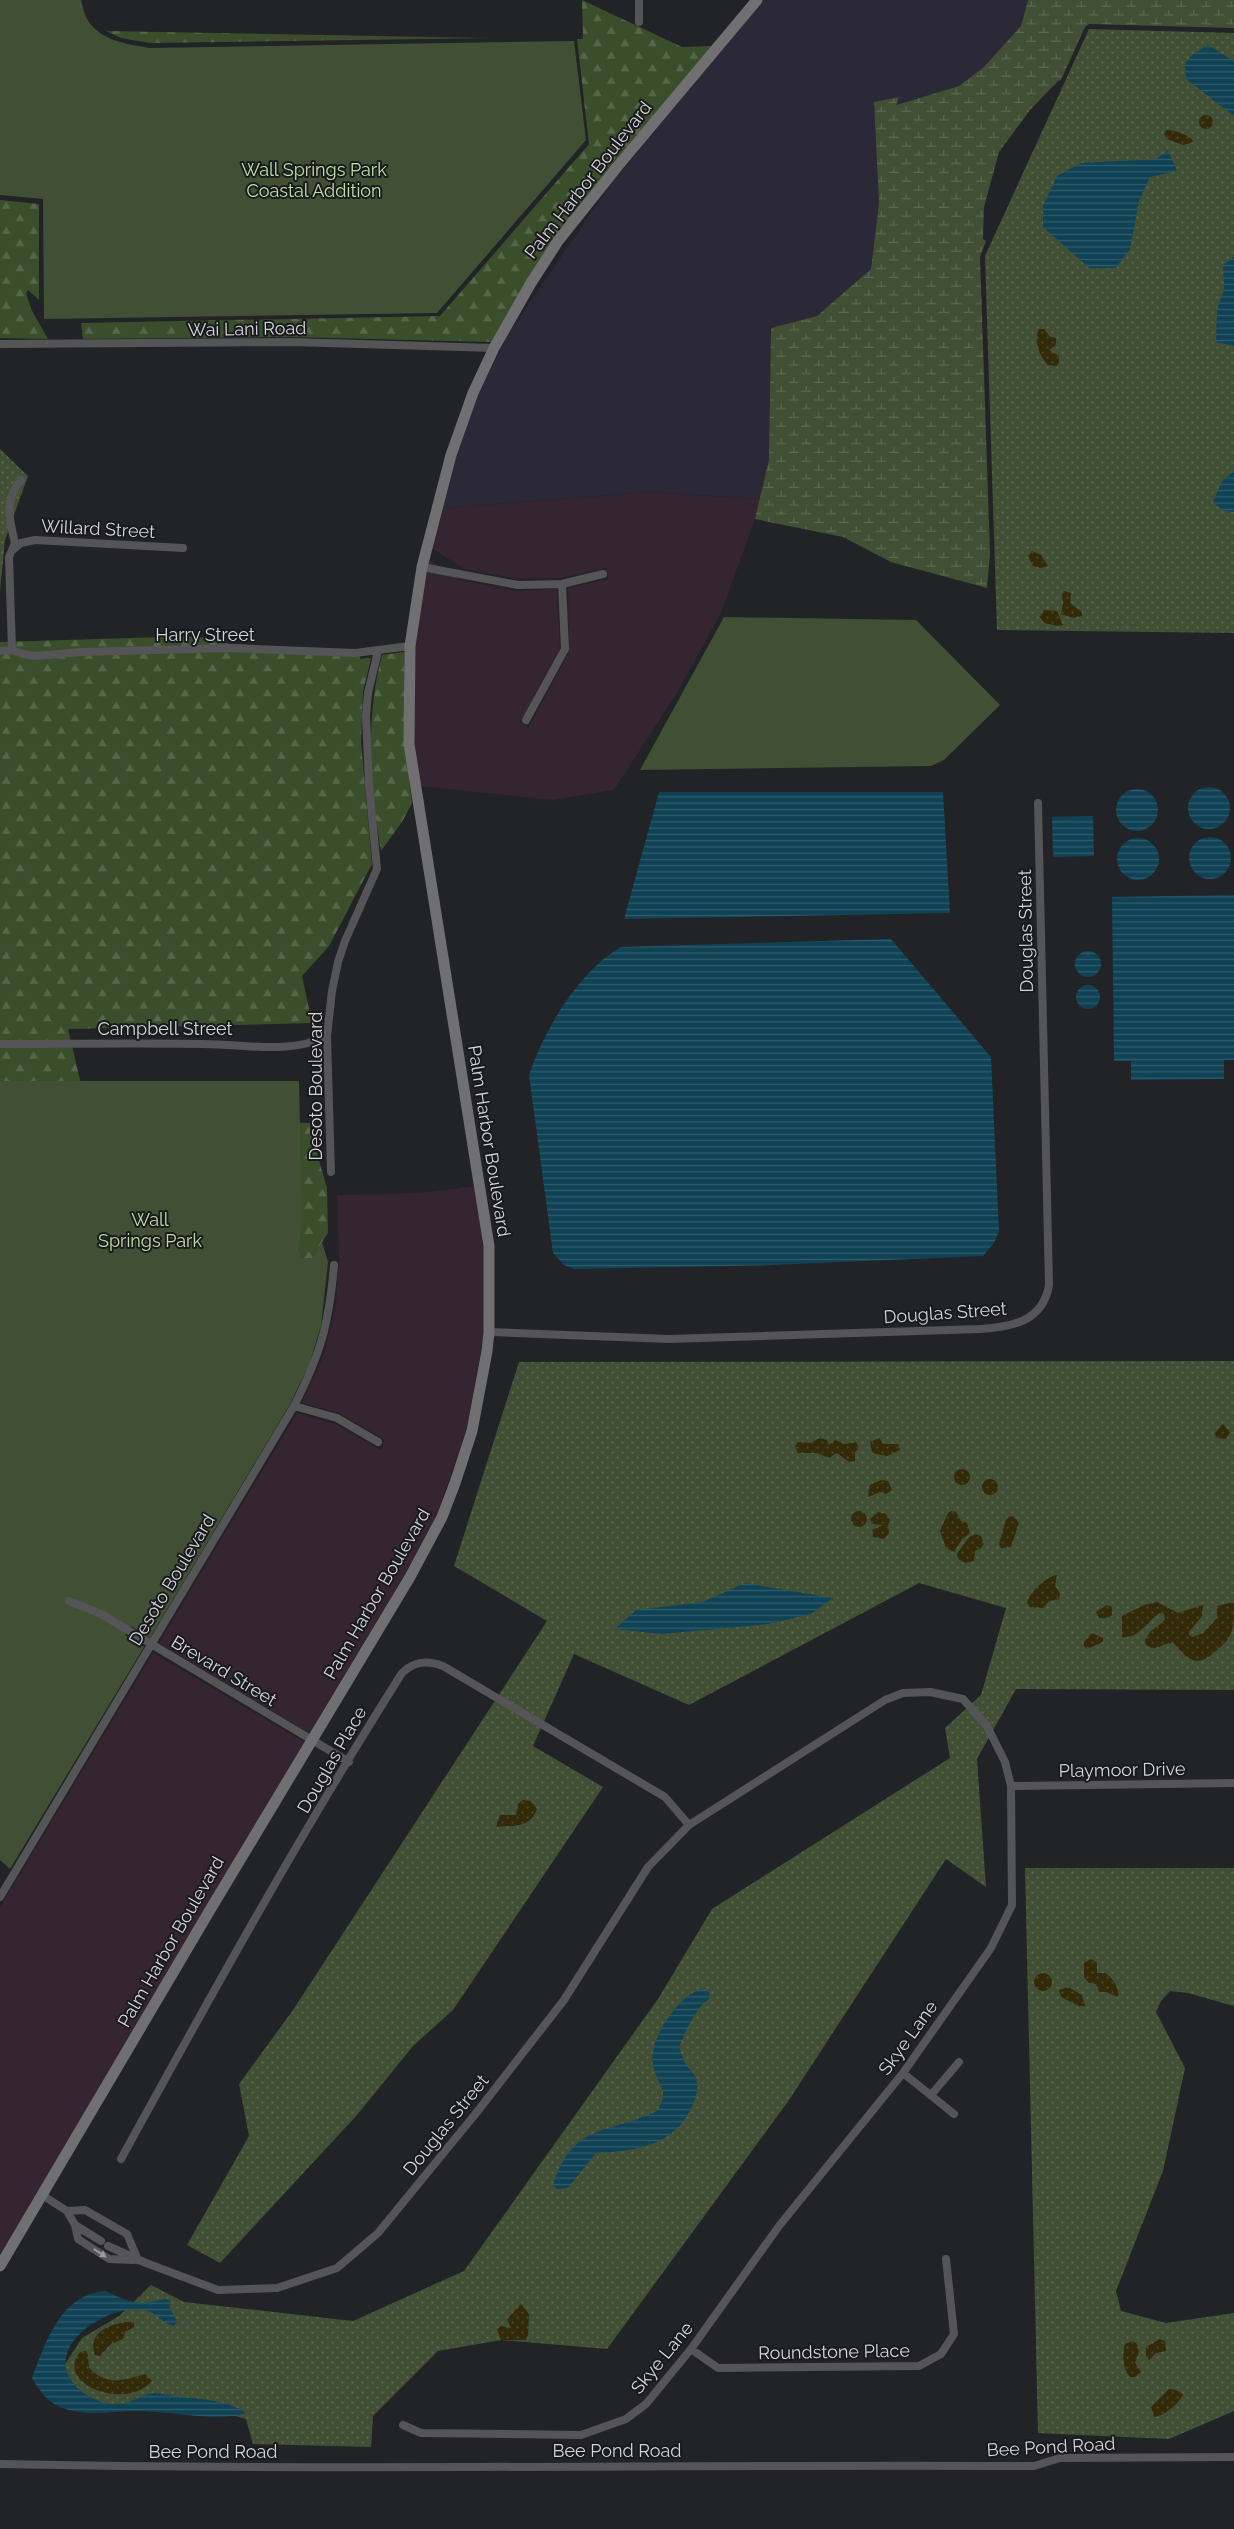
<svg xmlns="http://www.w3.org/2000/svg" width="1234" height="2529" font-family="Raleway,sans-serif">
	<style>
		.commercial { fill: #342530 }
		.industrial { fill: #2b2838 }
		.grass { fill: url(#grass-dots) }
		.forest { fill: url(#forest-firs) }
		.wetland { fill: url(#wetland-marsh) }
		.sand { fill: url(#sand-dots) }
		.park { fill: #415035 }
		.water { fill: url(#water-rules) }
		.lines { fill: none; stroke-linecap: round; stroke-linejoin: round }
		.minor { stroke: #555456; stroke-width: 8 }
		.secondary { stroke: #707073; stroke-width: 11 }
		.oneway { fill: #9b9b9e }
		.labels { text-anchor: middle; stroke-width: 4; stroke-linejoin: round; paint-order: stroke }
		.park-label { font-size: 18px; fill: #bce0a3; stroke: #191a1d }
		.street-label { font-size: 18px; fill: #d5d5d8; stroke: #191a1d }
	</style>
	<defs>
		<pattern id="grass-dots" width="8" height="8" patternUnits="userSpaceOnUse" patternTransform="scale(1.25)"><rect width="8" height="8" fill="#415035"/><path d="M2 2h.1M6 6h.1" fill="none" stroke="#5c6852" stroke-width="1.8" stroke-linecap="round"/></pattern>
		<pattern id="forest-firs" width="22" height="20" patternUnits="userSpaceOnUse" patternTransform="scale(1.25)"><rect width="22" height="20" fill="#3a4e2b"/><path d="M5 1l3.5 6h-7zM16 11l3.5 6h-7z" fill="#566749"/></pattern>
		<pattern id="wetland-marsh" width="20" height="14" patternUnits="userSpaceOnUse" patternTransform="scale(1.25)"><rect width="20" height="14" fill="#415035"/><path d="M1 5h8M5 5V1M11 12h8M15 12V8" fill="none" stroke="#5c6852"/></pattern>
		<pattern id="sand-dots" width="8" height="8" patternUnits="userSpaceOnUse" patternTransform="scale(1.25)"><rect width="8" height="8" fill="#322a09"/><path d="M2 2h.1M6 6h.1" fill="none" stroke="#4f482c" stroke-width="1.8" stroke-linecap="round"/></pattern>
		<pattern id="water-rules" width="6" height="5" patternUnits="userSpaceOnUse" patternTransform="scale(1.25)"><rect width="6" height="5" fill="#104255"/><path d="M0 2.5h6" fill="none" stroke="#325c6d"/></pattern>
	</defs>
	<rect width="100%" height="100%" fill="#222326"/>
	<path class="commercial" d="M649 492 760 499 755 519 721 613 677 693 614 790 552 800 420 786 414 739 415 646 421 600 430 560 461 580 517 591 557 589 560 648 520 722 528 728 569 652 568 588 608 579 606 568 562 578 518 579 464 569 432 548 443 508Z
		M475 1186 483 1247 484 1332 467 1429 437 1514 405 1574 309 1733 159 1643 297 1413 335 1424 381 1450 385 1440 339 1413 302 1403 324 1354 336 1305 339 1260 337 1195 418 1193Z
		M153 1653 304 1742 0 2255V1907Z"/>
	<path class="industrial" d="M764 0H1028L1021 26 984 67 959 86 895 105 899 98 874 102 879 203 871 269 817 316 771 328 769 459 760 499 649 492 443 508 456 457 478 395 509 333 610 185Z"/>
	<path class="grass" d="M1089 29 1234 33V633L997 630 985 256Z
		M0 449 28 476 5 540 0 591Z
		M1234 1361V1690L1016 1689 977 1759 986 1887 946 1859 789 2100 607 2349 501 2340 438 2351 373 2416 371 2447 253 2444 246 2419 198 2405 124 2408 88 2403 62 2369 82 2338 119 2316 151 2285 184 2302 353 2321 464 2271 658 1999 712 1909 950 1758 945 1728 981 1695 1006 1608 919 1583 689 1705 574 1654 533 1746 603 1787 453 2010 413 2046 357 2115 220 2263 187 2245 249 2136 239 2084 293 2010 547 1621 454 1566 519 1362Z
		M1025 1868H1234V2006L1188 1993 1170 1991 1161 2001 1156 2012 1185 2068 1163 2171 1116 2291 1121 2311 1166 2323 1234 2313V2411L1169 2439 1038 2433Z"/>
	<path class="forest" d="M582 0 682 47 712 46 613 163 492 342 293 337 83 339 81 323 440 316 589 144 577 39H583Z
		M106 31 489 38 150 43 121 38Z
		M0 200 39 204V300L28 290 26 293 31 309 48 339 0 338Z
		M195 636 231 644 360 653V659L371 658 363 692 361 742 372 864 329 946 302 976 312 1023 68 1029 89 1118 311 1123 310 1129 327 1188 328 1233 312 1258 301 1259 299 1246 0 1166V642Z
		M404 652V740L412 803 402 822 381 851C370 787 365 719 382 655Z"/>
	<path class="wetland" d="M1028 0H1234V28L1089 24 1085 27 1061 80 1058 81 1030 110 999 152 984 207 983 239 986 241 980 257 990 554 987 588 891 562 843 537 755 519 769 459 771 328 817 316 871 269 879 203 874 102 899 97 896 105 959 86 984 67 1021 26Z"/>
	<path class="sand" d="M1199 122a7 7 0 1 1 14 0a7 7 0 1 1-14 0Z
		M1167 130C1175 130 1190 135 1194 142L1183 145 1167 139 1164 133Z
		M1039 329H1044L1050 337 1056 338V345L1049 350 1059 356V363L1056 366 1048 365C1040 357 1033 340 1039 329Z
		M1032 551 1041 555 1048 566 1040 568 1033 566 1028 556Z
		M1064 591 1071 593 1070 603 1082 612V616L1073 618 1061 614 1063 603 1062 593Z
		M1044 610 1057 611 1063 625 1058 626 1044 623 1040 617Z
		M1223 1424 1230 1432 1226 1439 1216 1438 1215 1433Z
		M820 1438 827 1440 829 1445 835 1440 845 1444 856 1442 859 1448 855 1452V1461L849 1462 837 1453 829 1458 817 1453H798L795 1446 798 1442 810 1443Z
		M879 1438 884 1444H898L900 1450 887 1456 872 1453 870 1442Z
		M954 1477a8 8 0 1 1 16 0a8 8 0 1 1-16 0Z
		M982 1487a8 8 0 1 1 16 0a8 8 0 1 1-16 0Z
		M881 1480 888 1481 892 1490 886 1494 880 1492 868 1497 870 1485Z
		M951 1511 956 1512 961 1521 967 1523 970 1533 962 1539 954 1552 946 1548 940 1531 948 1513Z
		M851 1519a8 8 0 1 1 16 0a8 8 0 1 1-16 0Z
		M878 1512 886 1514 890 1520 888 1525 889 1533 884 1539 873 1537 872 1530 883 1525 872 1524 870 1519Z
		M1013 1516 1019 1523 1011 1547 1001 1548 999 1544 1006 1520 1008 1517Z
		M976 1534 981 1536 984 1544 981 1548 975 1551 974 1561 965 1563 957 1558V1554L969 1537Z
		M1057 1575 1055 1586 1060 1594 1059 1599 1049 1601 1043 1608 1030 1607 1027 1603C1029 1593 1045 1577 1057 1575Z
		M1157 1602 1178 1613 1203 1605 1202 1616 1189 1632V1635L1193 1637 1203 1633 1217 1618V1606L1234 1602C1234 1632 1234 1637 1211 1655 1206 1659 1200 1662 1193 1660 1184 1657 1180 1649 1173 1643 1161 1642 1158 1653 1146 1645L1145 1640 1150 1632 1165 1620 1164 1614 1159 1613C1148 1621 1137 1640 1122 1637V1616L1144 1605Z
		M1107 1605 1112 1607V1615L1108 1618H1099L1096 1612Z
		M1092 1633 1103 1638V1642L1087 1649 1084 1646V1642Z
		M523 1800 531 1801 537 1809C530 1829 513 1825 496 1827L500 1815H516L518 1804Z
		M1091 1959 1097 1963V1973H1105C1113 1978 1120 1989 1118 1997L1106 1992H1099L1096 1984 1089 1983 1084 1977V1963Z
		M1034 1982a9 9 0 1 1 18 0a9 9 0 1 1-18 0Z
		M1068 1987 1082 1995 1085 2006H1079L1061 1997 1059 1990Z
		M521 2304 529 2314 528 2337 525 2340H501L497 2329 501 2326 511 2328 507 2319Z
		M134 2322V2327L125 2332 123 2339 111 2344 100 2356 95 2355C85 2331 116 2321 134 2322Z
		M1160 2339 1165 2341 1166 2351 1156 2353 1149 2360 1146 2357V2347Z
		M1133 2341 1137 2344 1139 2351 1135 2363 1141 2372 1135 2377H1130C1123 2369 1122 2355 1125 2344Z
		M86 2351 88 2355 89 2368C108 2386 121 2381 145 2374L152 2381C127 2411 54 2385 80 2352Z
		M1169 2389 1176 2390 1183 2394C1181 2402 1163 2417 1154 2417L1151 2407Z"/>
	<path class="park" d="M0 0H81C83 6 84 14 87 19 100 41 127 44 150 48L574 41 586 140 437 313 44 319 43 199 0 195Z
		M724 617 916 620 1000 705 944 760 931 766 640 770Z
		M0 1081H299L302 1221 299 1246 301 1258H312L322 1242 328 1262 321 1326 309 1365 290 1404 150 1638 131 1626 125 1635 144 1647 10 1869 0 1860Z"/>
	<path class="water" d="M1208 45 1234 61V116L1186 79 1185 64 1191 56Z
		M1168 150 1177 171 1150 177 1139 201 1130 249 1116 268H1089L1043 227V206L1057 176 1081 163 1156 159Z
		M1234 257V346L1216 342 1217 310 1224 288 1223 265Z
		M1234 471V512L1224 511 1213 502 1222 481Z
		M1188 808a21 21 0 1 1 42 0a21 21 0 1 1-42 0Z
		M1116 810a21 21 0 1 1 42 0a21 21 0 1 1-42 0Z
		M659 792H943L950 913 624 919Z
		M1093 816 1094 856 1053 857 1052 817Z
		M1189 858a21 21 0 1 1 42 0a21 21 0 1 1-42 0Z
		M1117 859a21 21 0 1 1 42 0a21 21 0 1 1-42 0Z
		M1234 895V1060H1224V1079L1131 1080V1061H1114L1112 897Z
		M891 939 991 1057 999 1231 994 1243 983 1256 771 1265 574 1269 564 1265 553 1253 529 1075C544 1030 579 971 621 947Z
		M1075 964a13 13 0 1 1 26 0a13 13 0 1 1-26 0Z
		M1076 997a12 12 0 1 1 24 0a12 12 0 1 1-24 0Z
		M745 1583 833 1598 811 1614 769 1624 662 1634 615 1629 636 1610 703 1602Z
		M702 1989 709 1992 710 1998C695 2008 686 2031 679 2047 681 2051 682 2057 684 2062 688 2068 695 2073 697 2081 699 2088 696 2097 693 2104 676 2146 636 2151 596 2153L568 2188 557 2189 553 2185C573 2122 607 2135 657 2111 671 2088 657 2087 653 2065 648 2040 678 1995 702 1989Z
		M106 2291C120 2298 135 2305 150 2302 159 2301 162 2298 170 2300V2307L177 2322 174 2326C163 2324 157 2313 145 2310 115 2304 60 2334 66 2368 70 2389 97 2405 118 2404 130 2404 142 2394 154 2393 160 2393 167 2395 173 2396 197 2399 226 2399 246 2413 224 2422 168 2412 142 2411 117 2410 89 2417 65 2409 49 2404 40 2392 32 2378 46 2342 60 2294 106 2291Z"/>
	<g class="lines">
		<path class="minor" d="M639 0V22
			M0 344 293 342 494 348
			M14 549 21 543 35 540 183 548
			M422 567 518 585 562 584 603 574
			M12 650 9 557 15 543C9 519 4 500 21 480
			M0 651 12 650 23 654 35 656 82 652 230 648 355 653 410 646
			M526 720 565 649 562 584
			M0 1044C68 1044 136 1043 203 1044 244 1044 290 1055 327 1036
			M331 1172 327 1036 332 991 338 962 345 941 377 869 369 785 366 716 368 693 378 651
			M489 1332 669 1339 980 1329C1011 1327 1043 1322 1049 1285L1038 803
			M294 1406 337 1418 378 1442
			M69 1601 101 1614 349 1762
			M1011 1786 1234 1783
			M0 1897 294 1406C321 1353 329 1324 334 1265
			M903 2073 954 2114
			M931 2095 959 2062
			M121 2159C211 1995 302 1831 402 1673 414 1661 427 1660 443 1666L665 1797 689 1825
			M42 2195 67 2211 75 2225 101 2241
			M67 2211 85 2210 127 2234 138 2260
			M75 2225 78 2239 109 2259 134 2260
			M108 2246 146 2263 218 2290 277 2288 337 2268 378 2233 477 2112 564 2000 648 1867 689 1825 885 1700 903 1693 930 1692 963 1699 987 1726 1005 1762 1011 1786 1012 1905 991 1948 903 2073 779 2226 691 2349 646 2404 626 2419 581 2435 421 2433 403 2425
			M691 2349 718 2368 919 2366 941 2354 954 2334 946 2259
			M0 2464C345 2471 689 2464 1034 2466L1060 2458 1234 2457"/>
		<path class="secondary" d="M0 2266 210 1910 410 1577 442 1517 455 1483 472 1431 487 1351 489 1332V1246L409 744 410 646 422 567 451 455 473 393 494 348 531 283 558 241 617 167 757 0"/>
	</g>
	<defs><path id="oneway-solid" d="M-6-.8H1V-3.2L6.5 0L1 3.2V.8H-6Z" transform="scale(1.25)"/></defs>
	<use class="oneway" href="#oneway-solid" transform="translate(100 2253) rotate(33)"/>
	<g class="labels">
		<g class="park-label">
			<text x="314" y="176">Wall Springs Park<tspan x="314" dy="21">Coastal Addition</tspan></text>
			<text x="150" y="1226">Wall<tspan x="150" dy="21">Springs Park</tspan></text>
		</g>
		<g class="street-label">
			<text transform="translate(588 180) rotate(-52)" y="6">Palm Harbor Boulevard</text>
			<text transform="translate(247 329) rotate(-1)" y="6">Wai Lani Road</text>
			<text transform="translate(98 529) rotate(3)" y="6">Willard Street</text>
			<text x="205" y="641">Harry Street</text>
			<text transform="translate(1026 931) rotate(-91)" y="6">Douglas Street</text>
			<text x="165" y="1035">Campbell Street</text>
			<text transform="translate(316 1086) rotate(-90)" y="6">Desoto Boulevard</text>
			<text transform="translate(489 1141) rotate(81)" y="6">Palm Harbor Boulevard</text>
			<text transform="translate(945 1313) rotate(-4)" y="6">Douglas Street</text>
			<text transform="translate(172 1580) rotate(-59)" y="6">Desoto Boulevard</text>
			<text transform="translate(377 1594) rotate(-60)" y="6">Palm Harbor Boulevard</text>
			<text transform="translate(224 1671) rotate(31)" y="6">Brevard Street</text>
			<text transform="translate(332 1760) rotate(-60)" y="6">Douglas Place</text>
			<text transform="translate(1122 1770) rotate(-1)" y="6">Playmoor Drive</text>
			<text transform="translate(171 1942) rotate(-60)" y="6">Palm Harbor Boulevard</text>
			<text transform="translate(908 2038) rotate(-54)" y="6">Skye Lane</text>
			<text transform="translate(446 2125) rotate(-51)" y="6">Douglas Street</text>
			<text transform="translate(834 2352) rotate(-1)" y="6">Roundstone Place</text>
			<text transform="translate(662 2358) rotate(-51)" y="6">Skye Lane</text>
			<text transform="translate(1051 2447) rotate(-3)" y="6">Bee Pond Road</text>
			<text x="617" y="2457">Bee Pond Road</text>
			<text x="213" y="2458">Bee Pond Road</text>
		</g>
	</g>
</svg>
